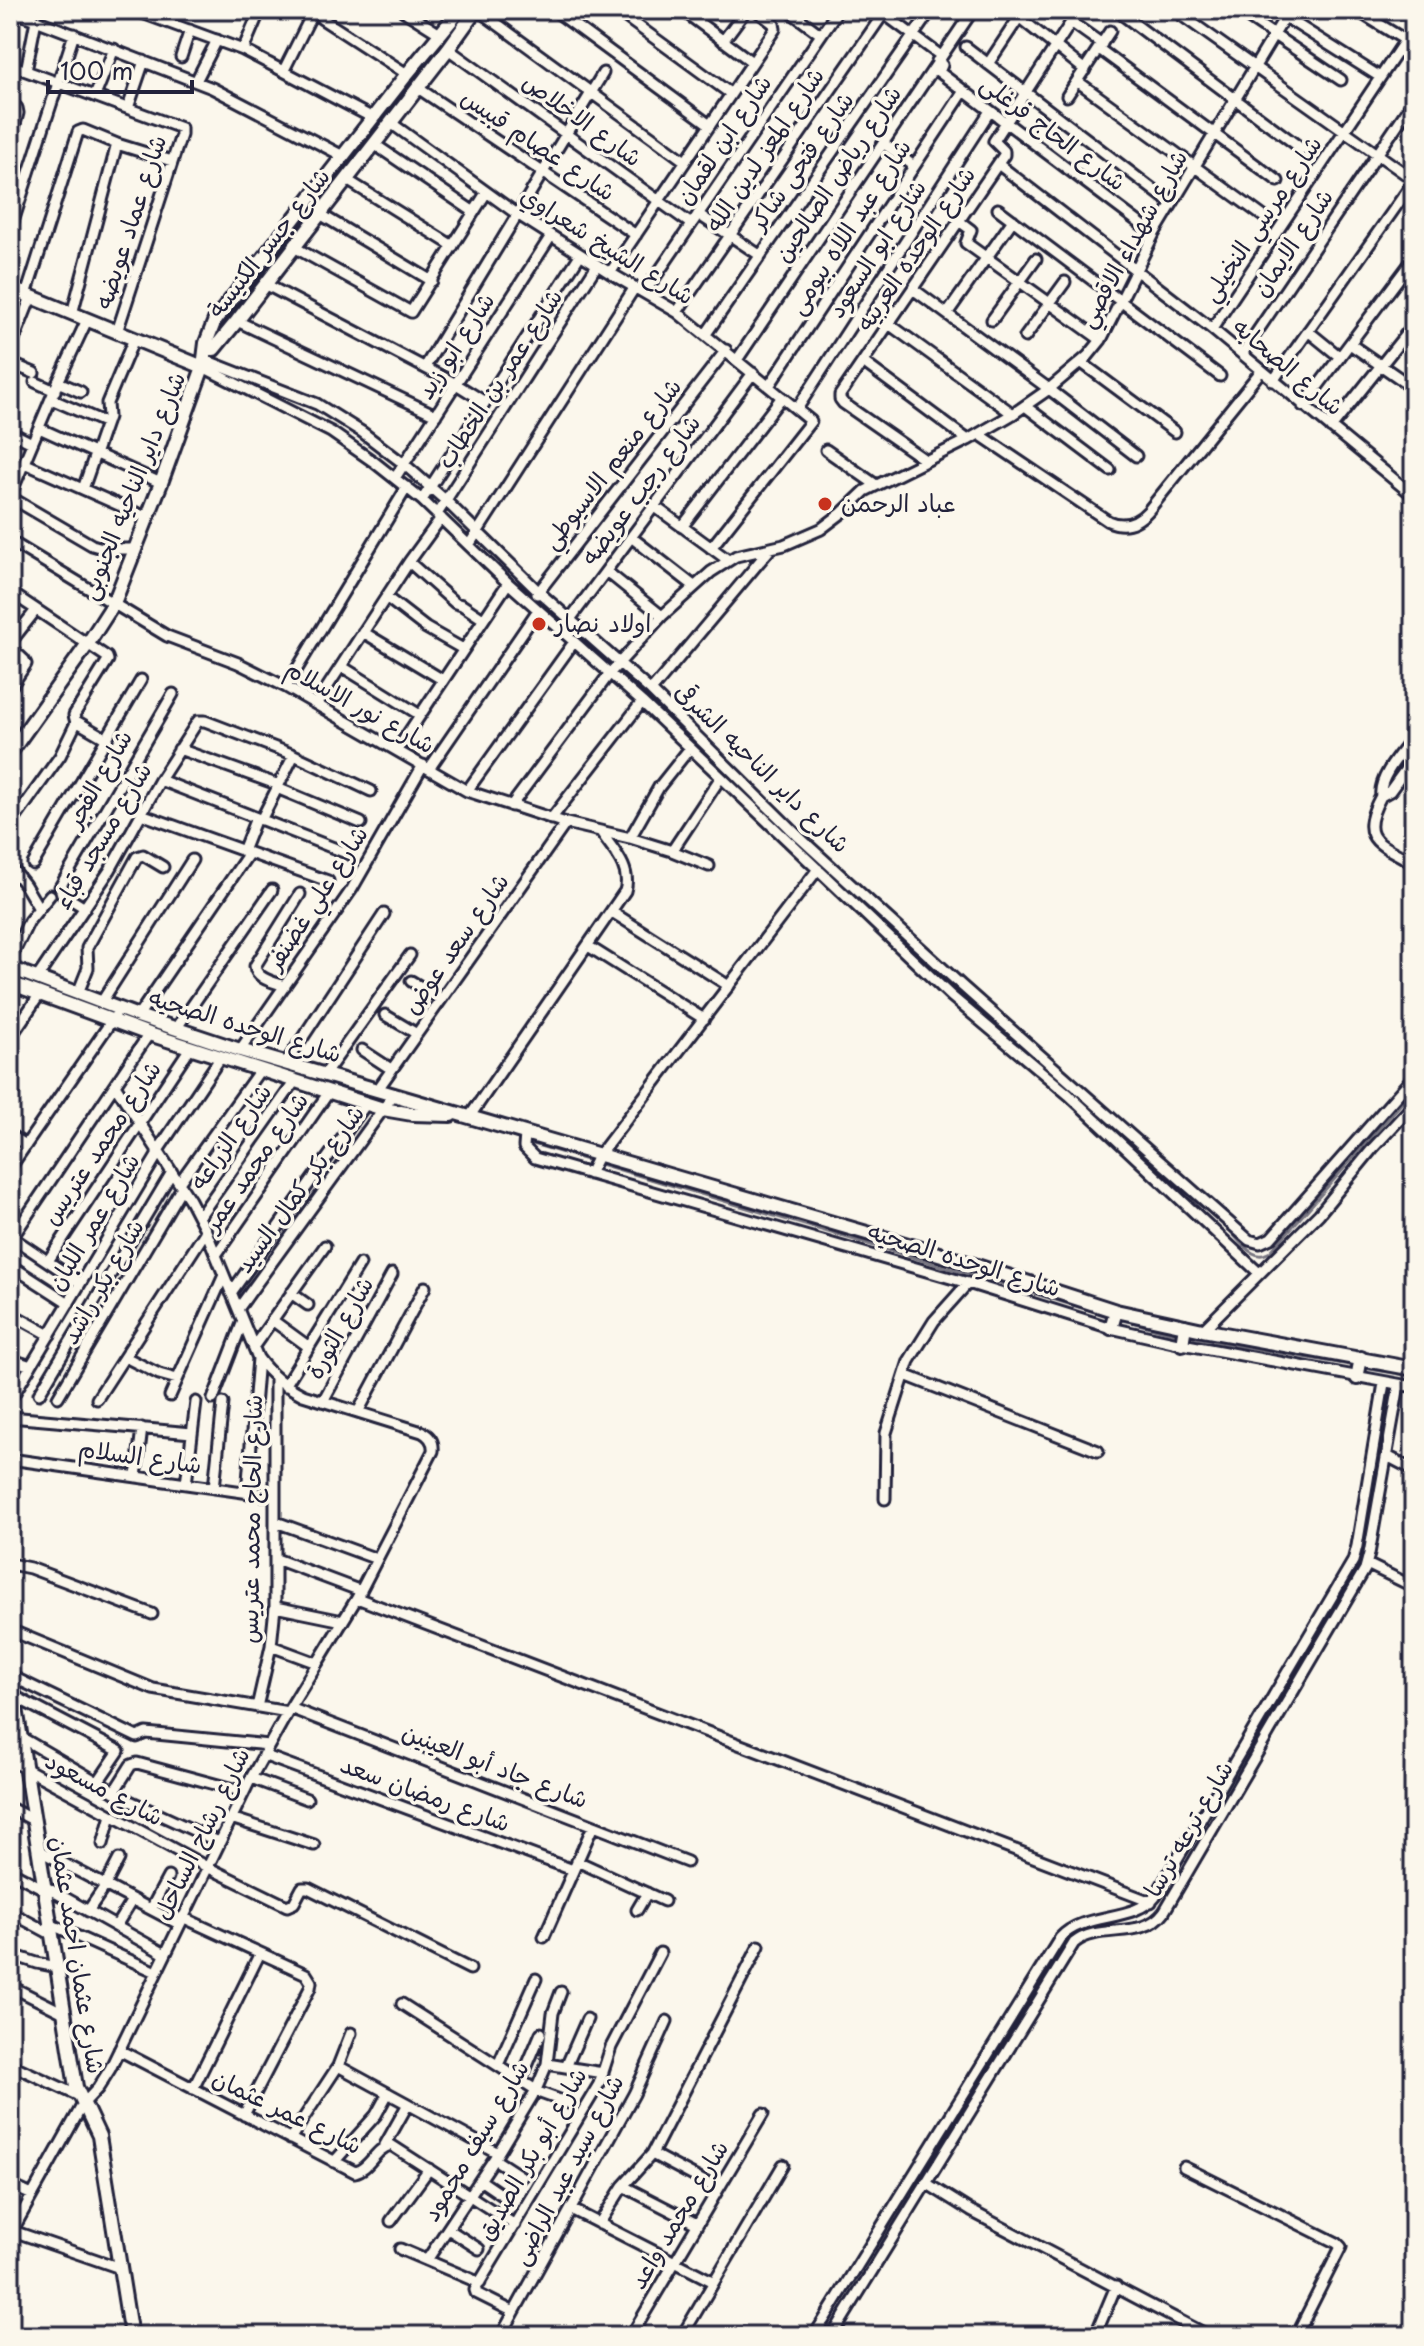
<svg xmlns="http://www.w3.org/2000/svg" width="1424" height="2346" font-family="'Playpen Sans','Playpen Sans Arabic',sans-serif">
	<style>
		.lines { fill: none; stroke-linecap: round; stroke-linejoin: round }
		.stream { stroke: #787681; stroke-width: 3 }
		.street-casing { stroke: #22223b; stroke-width: 15 }
		.secondary-casing { stroke: #22223b; stroke-width: 18 }
		.street { stroke: #fbf7ec; stroke-width: 9 }
		.secondary { stroke: #fbf7ec; stroke-width: 12 }
		.poi-dot { fill: #c8321e; stroke: #fbf7ec; stroke-width: 3 }
		.labels { text-anchor: middle; stroke-width: 7; stroke-linejoin: round; paint-order: stroke }
		.street-label { font-size: 24px; fill: #22223b; stroke: #fbf7ec }
		.poi-label { font-size: 24px; fill: #22223b; stroke: #fbf7ec; text-anchor: start }
	</style>
	<rect width="100%" height="100%" fill="#fbf7ec"/>
	<filter id="ink" filterUnits="userSpaceOnUse"><feTurbulence type="fractalNoise" baseFrequency=".0125" numOctaves="2"/><feDisplacementMap in="SourceGraphic" scale="16" xChannelSelector="R" yChannelSelector="G"/><feConvolveMatrix kernelMatrix="1 2 1 2 8 2 1 2 1" color-interpolation-filters="sRGB"/></filter>
	<g filter="url(#ink)">
		<g class="lines">
			<path class="stream" d="M837 878C946 982 1060 1080 1171 1182 1187 1197 1206 1209 1223 1223 1233 1232 1241 1247 1253 1253 1260 1257 1264 1255 1270 1252L1414 1089
				M530 1143 1109 1316
				M1117 1318 1179 1335
				M1186 1337 1356 1366
				M1363 1368 1414 1376"/>
			<defs>
				<path id="street" d="M10 10 212 88 343 156
					M134 10 243 50 373 118
					M326 10 322 19 407 74
					M402 10 440 34
					M478 10 685 161
					M554 10 710 125
					M616 10 731 94
					M682 10 752 62
					M788 10 820 34
					M1010 10 1085 70
					M1116 10 1302 149
					M1174 10 1414 180
					M1237 10 1341 80
					M1356 10 1405 40
					M883 13 941 56
					M1285 17 1380 77
					M697 21 706 10
					M1071 22 1102 44
					M723 41 746 10
					M966 47 1172 204
					M448 49 691 224
					M1099 49 1278 181
					M243 50 260 10
					M181 57 190 30
					M937 61 942 65 939 72 1154 234
					M988 64 1024 10
					M10 65 181 128V135L117 332
					M284 70 314 10
					M26 71 36 20
					M196 81 217 40
					M1077 81 1264 217
					M418 88 636 235
					M95 96 114 49
					M1067 96 1110 31
					M10 102 17 108 18 113 10 143
					M128 108 144 61
					M391 123 517 214 610 273 677 312 811 421 711 548
					M883 143 914 166
					M374 144 474 212
					M998 164 1212 329 1414 496
					M347 180 453 246
					M998 209 1220 376
					M320 214 432 281
					M698 214 761 256
					M959 221 971 230 966 243 1101 340
					M10 231 74 34
					M294 247 411 312 486 193
					M610 273 775 29 774 24 756 10
					M265 284 456 384 485 402
					M913 289 1049 389 1136 456
					M645 292 838 10
					M26 295 78 132 83 130 117 144 172 161
					M677 312 886 10
					M72 314 117 144
					M947 314 1013 220
					M992 320 1036 259
					M237 321 436 415
					M889 324 1013 414
					M1212 329 1414 27
					M1308 331 1340 357
					M706 334 931 10
					M1025 337 1065 282
					M1350 344 1405 382 1409 383 1414 378
					M10 350 31 297
					M1242 354 1414 100
					M205 360 317 404 362 432 404 464 445 500 539 592 651 691 799 837 961 985 1249 1240 1260 1243 1271 1238 1414 1076
					M737 360 973 10
					M863 362 968 440
					M10 363 34 373
					M1082 363 1175 432
					M203 367 331 432 374 462 422 500 508 583 642 702 951 996 1069 1095 1259 1273
					M425 367 603 73
					M1273 381 1414 181
					M35 382 55 391
					M58 382 81 392
					M769 386 964 91
					M51 399 106 423
					M1025 406 1110 470
					M1303 406 1414 258
					M797 409 990 111
					M39 428 161 483
					M1331 428 1414 324
					M10 432 32 443
					M979 434 1108 521C1124 528 1137 523 1148 511L1261 371
					M826 450 876 485
					M925 460 843 403 840 399V395L1004 155V151L994 141 1079 10
					M24 463 148 518
					M395 478 551 236
					M83 489 108 417 107 403 134 339
					M10 496 58 382 87 320
					M10 497 92 545 106 549H135
					M422 500 580 255
					M654 506 728 560
					M437 514 597 265
					M682 527 782 397
					M631 537 694 586
					M10 541 167 636 238 663 286 687 467 791 566 823 630 838 672 851 709 866
					M469 545 635 287
					M409 562 455 603 462 605 483 619
					M606 571 662 616
					M10 592 107 657 108 660 74 715 76 723 60 756 10 826
					M537 594 726 350
					M386 597 426 628 463 649
					M568 622 753 373
					M363 632 443 680
					M10 643 36 610
					M10 647 24 660 26 664 10 688
					M341 666 420 715
					M286 687 407 487
					M651 691 771 548
					M317 703 409 562 441 518
					M76 721 107 739
					M1414 736C1403 751 1378 777 1381 796 1357 840 1378 843 1414 863
					M179 749 279 785
					M397 750 508 583
					M429 769 538 610
					M160 780 349 854
					M277 788 361 823
					M467 791 574 642
					M1381 796 1390 791 1414 758
					M511 806 610 673 662 616 711 572 736 556 784 545 821 529 842 513 865 491 968 440 1013 414 1049 389 1088 356 1101 340 1154 234 1289 10
					M141 814 328 881
					M551 819 642 702
					M261 820 294 755
					M630 838 659 787 690 748
					M243 851 256 818
					M672 851 721 777
					M33 864 141 680
					M10 866 25 885 38 907
					M85 908 62 894 60 887 173 694
					M612 912 729 986
					M588 946 704 1019
					M10 960 29 921 50 895
					M37 978 110 870 160 780 198 721H205L294 755 371 791
					M411 981 441 999
					M285 986C274 982 256 979 255 966L300 894
					M78 993 88 968 87 948 137 857 143 855 163 867
					M101 1003 192 860
					M385 1015 417 1034
					M138 1016 249 853
					M176 1029 272 890
					M10 1038 40 994
					M240 1050 352 889 423 765
					M362 1050 391 1069
					M286 1063 384 914
					M325 1074 410 955
					M378 1089 566 823
					M470 1116 625 891C632 868 613 850 601 832
					M525 1134 524 1147 535 1158 968 1283 1111 1328 1182 1344 1414 1387
					M10 1135 26 1145
					M157 1152 221 1057
					M10 1168 115 1016
					M589 1174 597 1158 818 869
					M179 1183 260 1070
					M199 1217 295 1081
					M10 1236 80 1283
					M12 1238 149 1034
					M216 1255 329 1092
					M48 1261 190 1048
					M10 1265 69 1303
					M231 1293 366 1104
					M291 1293 308 1305
					M238 1309 394 1094
					M10 1313 50 1335
					M272 1320 309 1347
					M1203 1330 1319 1214 1373 1148 1414 1104
					M254 1346 325 1246
					M125 1357 159 1374 177 1379
					M10 1359 31 1366
					M905 1375 1098 1451
					M285 1386 360 1264
					M39 1394 172 1172
					M170 1396 224 1275
					M58 1397 182 1187
					M10 1398 14 1394 158 1154
					M97 1399 206 1231
					M213 1399 243 1321
					M323 1401 392 1274
					M358 1412 425 1287
					M10 1417 192 1433
					M1387 1456 1414 1470
					M10 1459 264 1495
					M136 1477 142 1428
					M186 1484 196 1402
					M214 1488 223 1403
					M247 1493 258 1358
					M885 1499 886 1433 909 1361 934 1321 968 1283
					M276 1522 377 1559
					M276 1559 361 1591
					M10 1564 30 1568 152 1614
					M1367 1564 1414 1587
					M357 1598 1151 1902
					M275 1607 343 1621
					M10 1630 153 1689 288 1712
					M271 1646 317 1663
					M11 1676 137 1737 146 1733 269 1745
					M14 1696 119 1751 98 1782
					M257 1707 271 1646 275 1607V1378
					M290 1708 687 1862
					M10 1731 130 1801 219 1842
					M263 1755 573 1870
					M10 1760 207 1867 287 1906 294 1903 302 1888H308L470 1969
					M251 1778 307 1799
					M114 1792 131 1765 137 1763 244 1792
					M10 1808 33 1820
					M231 1818 314 1845
					M103 1844 111 1815
					M38 1850 179 1924
					M577 1861 664 1901
					M10 1871 44 1889
					M44 1886 165 1954
					M151 1909 168 1877
					M637 1910 647 1893
					M88 1911 105 1886 119 1859
					M10 1912 51 1934
					M182 1917 306 1974 311 1982 310 1988 244 2115
					M50 1924 156 1972
					M116 1926 132 1900
					M544 1937 593 1826
					M10 1954 37 1963 57 1967
					M10 1986 64 2013
					M402 2004 536 2090
					M119 2050 355 2172C370 2169 375 2148 391 2145L515 2225
					M10 2064 79 2096
					M547 2064 603 2073
					M498 2065 536 1979
					M338 2066 498 2153
					M566 2067 587 2019
					M521 2080 541 2033
					M193 2089 260 1953
					M535 2091 568 2103
					M290 2139 338 2066 351 2033
					M385 2145 408 2104
					M652 2154 718 2189
					M494 2159 522 2177
					M334 2162 376 2115 388 2093
					M1184 2167 1337 2243 1341 2247 1296 2336
					M480 2180 505 2197
					M926 2183 971 2211 1209 2336
					M10 2185 32 2195
					M623 2186 697 2224
					M571 2209 714 2282
					M391 2221 429 2169
					M599 2224 623 2186 652 2154 759 1946
					M448 2229 479 2249
					M13 2231 120 2268
					M10 2235 83 2104 98 2088 110 2069 251 1778 290 1708 357 1598 433 1451C434 1442 430 1436 422 1432L303 1395C284 1385 271 1376 258 1358L206 1231 190 1200 115 1085
					M400 2249 480 2283
					M427 2260 498 2153 536 2090 547 2064 553 2013 561 1992
					M514 2312 476 2293 475 2290 599 2084 611 2047 660 1953
					M501 2336 634 2094 667 2021
					M631 2336 763 2114
					M682 2336 783 2165
					M814 2336 1060 1938C1084 1911 1135 1923 1156 1895L1353 1561 1357 1546 1384 1383
					M832 2336 1074 1943C1099 1922 1143 1941 1164 1912L1365 1569 1369 1554 1399 1385
					M1095 2336 1116 2286"/>
				<path id="secondary" d="M10 288 203 367
					M207 349H214L237 321 448 49 476 10
					M10 753 87 645 114 603 161 483 203 367 206 343 215 320 407 74 460 10
					M10 968 138 1016 240 1050 949 1257 1116 1311 1203 1330 1414 1369
					M10 983 149 1034 383 1109 412 1114 451 1115
					M1111 1328 1116 1311
					M1182 1344 1185 1326
					M1357 1378 1361 1358
					M10 1670 76 2087 99 2136 131 2336"/>
			</defs>
			<use href="#street" class="street-casing"/>
			<use href="#secondary" class="secondary-casing"/>
			<use href="#street" class="street"/>
			<use href="#secondary" class="secondary"/>
		</g>
	</g>
	<g class="poi-dot">
		<circle cx="825" cy="504" r="8"/>
		<circle cx="539" cy="624" r="8"/>
	</g>
	<g class="labels">
		<g class="street-label">
			<text transform="translate(582 120) rotate(36)" y="8">شارع الاخلاص</text>
			<text transform="translate(1053 133) rotate(37)" y="8">شارع الحاج فرغلى</text>
			<text transform="translate(724 140) rotate(-56)" y="8">شارع ابن لقمان</text>
			<text transform="translate(538 145) rotate(34)" y="8">شارع عصام قبيس</text>
			<text transform="translate(765 150) rotate(-56)" y="8">شارع المعز لدين الله</text>
			<text transform="translate(802 161) rotate(-55)" y="8">شارع فتحى شاكر</text>
			<text transform="translate(838 174) rotate(-56)" y="8">شارع رياض الصالحين</text>
			<text transform="translate(1262 219) rotate(-56)" y="8">شارع مرسي النخيلي</text>
			<text transform="translate(131 222) rotate(-72)" y="8">شارع عماد عويضه</text>
			<text transform="translate(850 227) rotate(-57)" y="8">شارع عبد اللاه بيومى</text>
			<text transform="translate(1133 239) rotate(-61)" y="8">شارع شهداء الاقصي</text>
			<text transform="translate(269 243) rotate(-52)" y="8">شارع جسر الكنيسة</text>
			<text transform="translate(1293 243) rotate(-56)" y="8">شارع الايمان</text>
			<text transform="translate(607 246) rotate(32)" y="8">شارع الشيخ شعراوي</text>
			<text transform="translate(877 249) rotate(-57)" y="8">شارع ابو السعود</text>
			<text transform="translate(916 249) rotate(-56)" y="8">شارع الوحده العربيه</text>
			<text transform="translate(456 346) rotate(-57)" y="8">شارع ابو زيد</text>
			<text transform="translate(1288 367) rotate(40)" y="8">شارع الصحابه</text>
			<text transform="translate(500 379) rotate(-57)" y="8">شارع عمر بن الخطاب</text>
			<text transform="translate(612 464) rotate(-52)" y="8">شارع منعم الاسيوطي</text>
			<text transform="translate(133 486) rotate(-68)" y="8">شارع داير الناحيه الجنوبى</text>
			<text transform="translate(641 490) rotate(-53)" y="8">شارع رجب عويضه</text>
			<text transform="translate(360 707) rotate(29)" y="8">شارع نور الاسلام</text>
			<text transform="translate(762 768) rotate(44)" y="8">شارع داير الناحيه الشرقى</text>
			<text transform="translate(99 779) rotate(-60)" y="8">شارع الفجر</text>
			<text transform="translate(103 836) rotate(-59)" y="8">شارع مسجد قباء</text>
			<text transform="translate(317 898) rotate(-57)" y="8">شارع علي غضنفر</text>
			<text transform="translate(456 944) rotate(-55)" y="8">شارع سعد عوض</text>
			<text transform="translate(245 1026) rotate(17)" y="8">شارع الوحده الصحيه</text>
			<text transform="translate(231 1137) rotate(-55)" y="8">شارع الزراعه</text>
			<text transform="translate(102 1143) rotate(-56)" y="8">شارع محمد عتريس</text>
			<text transform="translate(256 1162) rotate(-55)" y="8">شارع محمد عمر</text>
			<text transform="translate(300 1189) rotate(-54)" y="8">شارع بكر كمال السيد</text>
			<text transform="translate(94 1222) rotate(-59)" y="8">شارع عمر اللبان</text>
			<text transform="translate(964 1260) rotate(17)" y="8">شارع الوحده الصحيه</text>
			<text transform="translate(103 1282) rotate(-60)" y="8">شارع بكر راشد</text>
			<text transform="translate(340 1328) rotate(-61)" y="8">شارع الثورة</text>
			<text transform="translate(140 1457) rotate(8)" y="8">شارع السلام</text>
			<text transform="translate(252 1519) rotate(-89)" y="8">شارع الحاج محمد عتريس</text>
			<text transform="translate(495 1766) rotate(21)" y="8">شارع جاد أبو العينين</text>
			<text transform="translate(104 1789) rotate(28)" y="8">شارع مسعود</text>
			<text transform="translate(425 1794) rotate(20)" y="8">شارع رمضان سعد</text>
			<text transform="translate(1189 1829) rotate(-60)" y="8">شارع ترعه ترسا</text>
			<text transform="translate(202 1834) rotate(-64)" y="8">شارع رشاح الساحل</text>
			<text transform="translate(77 1955) rotate(81)" y="8">شارع عثمان احمد عثمان</text>
			<text transform="translate(287 2112) rotate(26)" y="8">شارع عمر عثمان</text>
			<text transform="translate(476 2141) rotate(-59)" y="8">شارع سيف محمود</text>
			<text transform="translate(532 2154) rotate(-60)" y="8">شارع أبو بكر الصديق</text>
			<text transform="translate(568 2170) rotate(-62)" y="8">شارع سيد عبد الراضى</text>
			<text transform="translate(679 2215) rotate(-59)" y="8">شارع محمد واعد</text>
		</g>
		<g class="poi-label">
			<text x="841" y="512">عباد الرحمن</text>
			<text x="555" y="632">اولاد نصار</text>
		</g>
	</g>
	<rect width="1424" height="2346" fill="none" stroke="#fbf7ec" stroke-width="40"/>
	<rect x="20" y="20" width="1384" height="2306" fill="none" stroke="#22223b" stroke-width="3" filter="url(#ink)"/>
	<path d="M48 80v12h144v-12" fill="none" stroke="#22223b" stroke-width="4"/>
	<text x="60" y="80" font-size="24" fill="#22223b" stroke="#fbf7ec" stroke-width="6" paint-order="stroke">100 m</text>
</svg>
